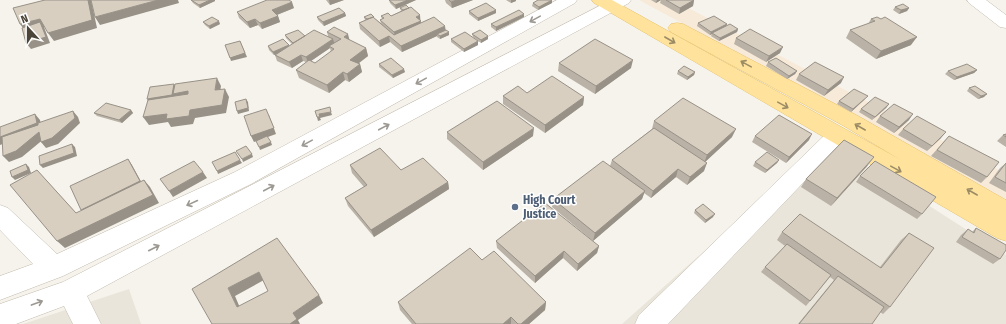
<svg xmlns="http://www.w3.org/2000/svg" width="1006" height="324" font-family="'Fira Sans Condensed',sans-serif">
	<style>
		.residential { fill: #eae5da }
		.commercial { fill: #f7ead8 }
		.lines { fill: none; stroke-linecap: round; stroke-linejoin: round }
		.minor-casing { stroke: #c2bbae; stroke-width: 1 }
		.major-casing { stroke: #e6c16a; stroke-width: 1 }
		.minor { fill: #fff; fill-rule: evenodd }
		.major { fill: #ffe39c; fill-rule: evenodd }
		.wall { fill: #bab2a6; fill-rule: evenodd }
		.shaded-wall { fill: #979187 }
		.building { fill: #d8cfc1; stroke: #979187; fill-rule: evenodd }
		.oneway { stroke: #9c9892 }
		.oneway2 { stroke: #9c8c66 }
		.service-dot { fill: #5c6f8a; stroke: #fff; stroke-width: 1.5 }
		.labels { text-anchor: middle; stroke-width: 3; stroke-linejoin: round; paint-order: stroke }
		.service-label { font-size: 12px; font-weight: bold; fill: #4e5e75; stroke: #fff; text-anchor: start }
	</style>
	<rect width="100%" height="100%" fill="#f6f3ec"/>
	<path class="residential" d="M828 141 1006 255V324H622Z
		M129 289 141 324H23Z"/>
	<path class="commercial" d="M639 0H673L1006 174V199Z"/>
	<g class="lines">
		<defs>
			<path id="minor" d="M557 0H577L575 3 251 184 63 276 0 300V276L33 264 0 230V205L8 208 57 254 235 172Z
				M611 0H631L629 3 87 296 101 324H73L64 306 16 324H0V304L63 282Z
				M967 0H986L1006 15V28L1000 27 969 3Z
				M837 127 844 130 848 135 844 140 668 324H635L639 315 830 130Z"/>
			<path id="major" d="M592 0H612L901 160 844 126 671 32 668 28 671 24 677 23 683 24 858 116 1006 200V241L997 238 594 3Z"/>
		</defs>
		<use href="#minor" class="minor-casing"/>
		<use href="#major" class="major-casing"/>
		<use href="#minor" class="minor"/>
		<use href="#major" class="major"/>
	</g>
	<path class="wall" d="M191 0 215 1 200 8 193 3Z
		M326 0H344L330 5Z
		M389 0H416L396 9 390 3Z
		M445 0H473L452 8 446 3Z
		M506 0H516V1L511 3Z
		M651 0H694L693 6 679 14 660 3 661 0 656 3Z
		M533 3H552L538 10 532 6Z
		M895 7 909 8 907 11 899 14 893 10Z
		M294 8 277 15 278 16 280 22 262 29 258 25 250 28 239 18 237 12Z
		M400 8 421 21V23L446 30 449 35 440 39 437 37V36L402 52 390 42 380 47 360 29 359 23 365 20 364 17H374V18L381 23 380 20 382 19 381 16H391L401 11Z
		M496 10V13L478 21 469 14V11Z
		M345 13 346 16 324 26 318 20 317 17Z
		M524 17 496 31 491 27V24Z
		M871 19 911 45 876 59 846 38 850 30 868 24Z
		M203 22 220 24 210 29 205 25Z
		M698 23 727 24 726 26 738 29 737 32 719 41 711 36 712 34 710 35 697 26Z
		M327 32 349 40 366 48 368 56 358 64H360L362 72 349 82 345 80 329 93 299 78 296 70 306 62 303 61 292 68 277 61 275 55 276 54 274 55 269 50 268 46H289L292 44 286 38 285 35 328 36ZM330 48 331 52 315 63 311 61Z
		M472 34 488 36V39L481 43 473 37Z
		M736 38 780 53 766 62 734 44Z
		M451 39 478 45 464 52 451 42Z
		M768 62 797 71 795 74 787 79 766 66Z
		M559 63 631 68 595 94 558 71Z
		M379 64 405 72 393 78 379 67Z
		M977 70 974 73 954 80 945 74 948 71Z
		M678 71 695 72 694 75 687 80 677 74Z
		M799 74 841 83 824 96 796 80Z
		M969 88 984 97 978 99 967 91Z
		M527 93 584 97 583 105 545 133 503 104V96Z
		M865 99 851 112 837 104 839 101Z
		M889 104 886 108 872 120 859 112 861 109Z
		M131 110 133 113 122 123 97 116 94 113Z
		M880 116 909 120 894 133 876 122Z
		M654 121 732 137 705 162 704 171 687 185 676 177 651 198 644 193 642 199 593 241 552 207 553 199 610 166 612 160 652 129Z
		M903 129 941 138 927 151 898 135Z
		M447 132 533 136 483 170 447 139Z
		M1006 134V147L997 141 1003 135Z
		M755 136 809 140 786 163 752 142Z
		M949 136 987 177 981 183 931 156Z
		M779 160 777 163 765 173 753 166 755 162Z
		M1006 163V192L989 183 1000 168Z
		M350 165 401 170 448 182 449 189 374 237 348 206 345 198 364 187 352 173Z
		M868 165 831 206 801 187 806 179Z
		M860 176 922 214 917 219 856 182Z
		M695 210 713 217 705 223 694 213Z
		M976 228 1000 259 993 264 956 242 961 235 968 229 972 232Z
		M782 232 880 267 901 240 909 233 890 307 883 314 880 312 872 324H798L834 280 830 277 806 306 761 272 765 267 785 246 777 240Z
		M496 241 599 246 597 253 577 271 563 258 535 283 497 248Z
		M482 260 546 302 545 310 529 324H412L400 310 398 302Z"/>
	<path class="shaded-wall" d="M88 0H91L97 28 54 41 48 33Z
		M158 0H178L179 3 100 25 95 17Z
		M210 0H215V1L200 8 199 5Z
		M329 0H344L330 5Z
		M408 0H416L396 9 395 5Z
		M457 0H473L452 8 451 2Z
		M511 0H516V1L511 3Z
		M552 0V3L538 10 539 7Z
		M657 0H661L656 3Z
		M694 0 693 6 679 14 680 8Z
		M292 2 294 8 274 16 272 10Z
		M909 8 907 11 899 14 901 10Z
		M496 10V13L478 21V18Z
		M345 13 346 16 324 26 323 22Z
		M524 14V17L496 31V27Z
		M420 15 421 27 395 38 394 32 416 17Z
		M278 16 280 22 262 29 260 23Z
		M40 19 46 27H44L50 43 31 49 26 43V32L20 24Z
		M255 19 258 25 250 28 247 22Z
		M219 21 220 24 210 29 209 26Z
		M727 24 726 27 712 33V34L710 35 711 32Z
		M445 26 446 32 437 34V36L402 52 401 46Z
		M738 29 737 32 719 41 720 38Z
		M449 32V35L440 39V36Z
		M348 34 350 42 344 37Z
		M389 36 390 42 380 47 379 41Z
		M488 36V39L481 43V40Z
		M917 37 911 45 876 59 881 51Z
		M333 39 335 45 329 46 330 48 308 63 306 57Z
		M240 41 247 57 231 61 230 58Z
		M478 41V45L464 52V49Z
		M289 45 290 48 274 55 273 52Z
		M783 47 780 53 766 62 769 56Z
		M366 48 368 56 352 68 350 60Z
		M301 55 303 61 292 68 289 62Z
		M633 60 631 68 595 94 596 86Z
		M360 64 362 72 349 82 347 74Z
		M404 69 405 72 393 78 392 75Z
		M977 70 974 73 954 80 957 77Z
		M797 71 795 74 787 79 789 76Z
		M343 72 345 80 329 93 327 85Z
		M695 72 694 75 687 80 688 77Z
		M844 77 841 83 824 96 828 90Z
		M217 78 221 86 219 98 215 90Z
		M174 84 176 87 188 91 193 99 178 102 174 96V98L149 102 147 99Z
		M225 89 229 97 226 113 195 118 193 124 171 127 168 122 149 125 143 117 190 110Z
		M987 94 984 97 978 99 981 96Z
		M868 96 865 99 851 112 853 109Z
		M584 97 583 105 545 133V125Z
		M246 99 248 102 249 111 238 114 237 111Z
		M889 104 886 108 872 120 875 117Z
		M131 110 133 113 122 123 119 120Z
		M73 111 78 117 80 123 58 144 46 148 41 142Z
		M331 112 332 115 320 118 321 120 318 121 317 117 319 114Z
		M35 114 40 120 42 129 0 145V137Z
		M913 114 909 120 894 133 899 127Z
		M269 115 276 134 254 142 251 136Z
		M534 128 533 136 483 170V162Z
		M736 129 732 137 704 163 707 155Z
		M39 132 45 138 22 157 9 162 3 156Z
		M946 132 941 138 927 151Z
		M812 134 809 140 786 163 789 157Z
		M271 142 272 145 260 150 259 147Z
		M72 144 75 147 77 156 43 168 40 165Z
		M252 154 253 157 243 162 242 159Z
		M874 157 868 165 831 206 837 198Z
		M128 159 132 165 144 187 86 215 81 210Z
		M240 160 242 163 218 174 217 171Z
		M779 160 777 163 765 173 767 170Z
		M707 163 704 171 687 185 690 177Z
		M26 164 29 167 31 173 15 180 12 177Z
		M678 169 676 177 651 198 653 191Z
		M37 170 44 178 83 221 76 213Z
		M203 172 207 178 173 197 169 191Z
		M144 180 150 187 159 203 65 248 57 241Z
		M448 182 449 189 374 237 371 230Z
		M645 191 642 199 593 241 595 233Z
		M715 214 713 217 705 223 706 220Z
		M599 246 597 253 577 271 578 264Z
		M564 251 563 258 535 283V276Z
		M259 272 264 280 235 296 243 315 237 307 228 288Z
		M319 295 323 303 298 320 300 324H290L293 313Z
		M546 302 545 310 529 324H521Z
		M511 317V324H503Z"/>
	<path class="building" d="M45 0H88L92 20 48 33 40 19 20 24 13 8Z
		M91 0H158L95 17Z
		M191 0H210L199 5Z
		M267 0H289L292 2 272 10 278 16 260 23 255 19 247 22 237 12Z
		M389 0H408L395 5Z
		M449 0H457L451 2Z
		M538 0H552L539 7 533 3Z
		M666 0H694L680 8Z
		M486 3 496 10 478 18 469 11Z
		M903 4 909 8 901 10 895 7Z
		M406 5 409 8 403 10 400 8Z
		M411 7 420 15 416 17 421 21 394 32 380 20 384 18 381 16 388 13 391 16Z
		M339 8 345 13 323 22 317 17Z
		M519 10 524 14 496 27 491 24Z
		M371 14 374 17 367 19 364 17Z
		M714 16 727 24 711 32 698 23Z
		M212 17 219 21 209 26 203 22Z
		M373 17 394 35 434 17 445 26 401 46 389 36 379 41 359 23Z
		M877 17 881 19 885 17 917 37 881 51 850 30 875 21 871 19Z
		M40 22 46 37 26 43 22 28Z
		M730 24 738 29 720 38 712 33Z
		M334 27 348 34 344 37 366 48 350 60 360 64 347 74 343 72 327 85 296 70 309 60 315 63 334 49 329 46 341 39 327 32Z
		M750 29 783 47 769 56 736 38Z
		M298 30 305 36 293 43 285 35Z
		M314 30 333 39 306 57 301 55 289 62 275 55Z
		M446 30 449 32 440 36 437 34Z
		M480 30 488 36 481 40 472 34Z
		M465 32 478 41 464 49 451 39Z
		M283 39 289 45 273 52 268 46Z
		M595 39 633 60 596 86 559 63Z
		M240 41 245 53 230 58 225 45Z
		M391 58 404 69 392 75 379 64Z
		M776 58 797 71 789 76 768 62Z
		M815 62 844 77 828 90 799 74Z
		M967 64 977 70 957 77 948 71Z
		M684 66 695 72 688 77 678 71Z
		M552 76 584 97 545 125 503 96 518 86 527 93Z
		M217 78 215 90 225 89 222 105 190 110 189 116 166 119 167 114 143 117 148 100 188 94V91L173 94 175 84Z
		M174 84 172 95 147 99 150 87Z
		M975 86 987 94 981 96 969 88Z
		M854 89 868 96 853 109 839 101Z
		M875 97 889 104 875 117 861 109Z
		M683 98 736 129 707 155 654 121Z
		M246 99 248 108 237 111 235 102Z
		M497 101 534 128 483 162 447 132Z
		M106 103 131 110 119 120 94 113Z
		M894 104 913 114 899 127 880 116Z
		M330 107 331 112 319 114 320 117H317L315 111Z
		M266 109 274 128 251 136 244 116Z
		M73 111 75 118 52 138 41 142 39 132 16 151 3 156 2 137 38 125V123Z
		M35 114 37 123 0 137V127Z
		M779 115 812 134 789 157 755 136Z
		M917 116 946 132 932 146 903 129Z
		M654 128 707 163 690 177 678 169 653 191 612 160Z
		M1006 134V137L1003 135Z
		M267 136 271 142 259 147 256 141Z
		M949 136 999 162 987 177 937 150Z
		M844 140 874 157 837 198 806 179Z
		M72 144 74 153 40 165 39 156Z
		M246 146 252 154 242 159 236 151Z
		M380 148 401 170 423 158 448 182 371 230 345 198 367 185 350 165Z
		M235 152 240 160 217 171 212 162Z
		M767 152 779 160 767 170 755 162Z
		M128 159 140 181 81 210 70 186Z
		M194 161 203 172 169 191 160 179Z
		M603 161 645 191 595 233 553 199Z
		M875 161 936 197 922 214 860 176Z
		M1006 163V183L995 177Z
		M26 164 28 170 12 177 10 171Z
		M37 170 76 213 144 180 153 195 57 241 10 185Z
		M545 203 599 246 578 264 564 251 535 276 496 241Z
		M703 204 715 214 706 220 695 210Z
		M800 214 881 268 909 233 934 248 890 307 782 232Z
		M976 228 1006 245V250L1000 259 962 237 968 229 974 233Z
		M277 238 319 295 293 313 297 319 290 324H212L192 289ZM259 272 268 291 237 307 228 288Z
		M787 244 831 275 810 301 765 267Z
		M470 248 482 260 494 251 546 302 521 324H518L511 317 503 324H416L398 302Z
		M838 276 884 307 872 324H799Z"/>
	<defs><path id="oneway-shaft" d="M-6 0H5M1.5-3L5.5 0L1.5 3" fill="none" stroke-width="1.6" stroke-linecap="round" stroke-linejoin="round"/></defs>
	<g class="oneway">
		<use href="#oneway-shaft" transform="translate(535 19) rotate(151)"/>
		<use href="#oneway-shaft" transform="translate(421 81) rotate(151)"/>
		<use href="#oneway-shaft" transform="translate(384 127) rotate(-28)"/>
		<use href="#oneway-shaft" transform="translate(307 143) rotate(151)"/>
		<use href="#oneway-shaft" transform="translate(269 188) rotate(-28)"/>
		<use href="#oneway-shaft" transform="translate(192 203) rotate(155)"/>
		<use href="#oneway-shaft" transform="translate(154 248) rotate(-27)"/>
		<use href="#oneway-shaft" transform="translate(37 303) rotate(-20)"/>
	</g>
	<g class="oneway2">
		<use href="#oneway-shaft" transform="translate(670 40) rotate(30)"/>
		<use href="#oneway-shaft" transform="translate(746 64) rotate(-151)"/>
		<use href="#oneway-shaft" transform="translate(783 105) rotate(29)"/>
		<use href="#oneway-shaft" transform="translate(860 127) rotate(-150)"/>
		<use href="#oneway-shaft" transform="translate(896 169) rotate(29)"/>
		<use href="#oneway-shaft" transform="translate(972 192) rotate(-150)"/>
	</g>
	<circle class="service-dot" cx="515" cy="207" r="4"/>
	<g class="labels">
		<g class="service-label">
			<text x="523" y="204">High Court<tspan x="523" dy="14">Justice</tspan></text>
		</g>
	</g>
	<g transform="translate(28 28) rotate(339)" stroke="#ffffff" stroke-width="3" paint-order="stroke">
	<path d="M0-3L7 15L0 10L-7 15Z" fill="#4b4439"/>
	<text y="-6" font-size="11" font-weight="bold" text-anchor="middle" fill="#4b4439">N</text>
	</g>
</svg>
